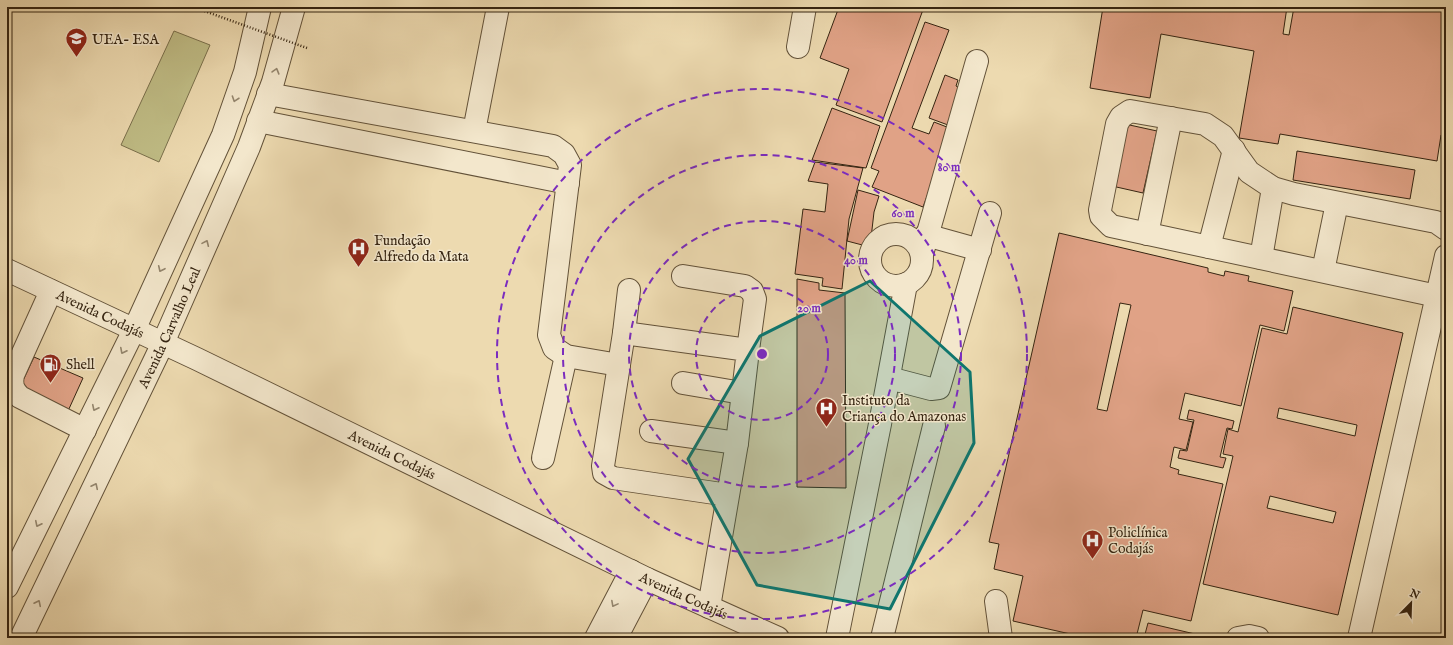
<svg xmlns="http://www.w3.org/2000/svg" width="1453" height="645" font-family="'IM FELL English',serif">
	<style>
		.green { fill: #c0bd86; stroke: #7a704c }
		.building { fill: #e0a286; stroke: #352411; fill-rule: evenodd }
		.lines { fill: none; stroke-linecap: round; stroke-linejoin: round }
		.minor-casing { stroke: #635239; stroke-width: 24 }
		.path { stroke: #352411; stroke-width: 2.5; stroke-dasharray: 1 2; stroke-linecap: butt }
		.minor { stroke: #f3e7cc; stroke-width: 22 }
		.path-bridge { stroke: #352411; stroke-width: 2.5; stroke-dasharray: 1 2; stroke-linecap: butt }
		.oneway { stroke: #94866e }
		.marked { fill: #0f766e; fill-opacity: 0.2; stroke: #0f766e; stroke-width: 3; stroke-linejoin: round }
		.ring { fill: none; stroke: #7b2cbf; stroke-width: 2; stroke-dasharray: 7 5 }
		.labels { text-anchor: middle; stroke-width: 3; stroke-linejoin: round; paint-order: stroke }
		.poi-label { font-size: 14px; fill: #352411; stroke: #f3e7cc; text-anchor: start }
		.street-label { font-size: 14px; fill: #352411; stroke: #f3e7cc }
		.centre { fill: #7b2cbf; stroke: #f3e7cc; stroke-width: 2 }
		.ring-label { font-size: 12px; text-anchor: middle; font-weight: bold; fill: #7b2cbf; stroke: #f3e7cc; stroke-width: 3; stroke-linejoin: round; paint-order: stroke }
	</style>
	<rect width="100%" height="100%" fill="#eddab0"/>
	<filter id="stains"><feTurbulence type="fractalNoise" baseFrequency=".005" numOctaves="4"/><feColorMatrix values="0 0 0 0 .2 0 0 0 0 .09 0 0 0 0 .02 0 0 0 .5 -.17"/></filter>
	<radialGradient id="worn" r=".72"><stop offset=".6" stop-color="#630" stop-opacity="0"/><stop offset="1" stop-color="#630" stop-opacity=".3"/></radialGradient>
	<path class="green" d="M174 31 210 45 159 162 121 145Z"/>
	<path class="building" d="M839 7H924L882 122 836 105 849 69 820 58Z
		M1103 7H1287L1283 34 1289 35 1294 7H1446V135H1441L1437 161 1280 134 1278 144 1239 138 1254 51 1161 34 1150 98 1090 88Z
		M925 22 949 30 912 128 929 134 934 122 952 129 923 207 872 187 879 171 871 168Z
		M945 75 958 80 956 86 962 89 948 125 929 118Z
		M832 108 880 126 866 168 812 160Z
		M1125 124 1157 131 1143 193 1112 186Z
		M1297 151 1415 170 1410 199 1293 180Z
		M815 162 863 168 849 219 842 289 822 286 823 278 795 274 803 209 825 212 828 184 808 181Z
		M858 190 879 196 874 212 870 247 847 241Z
		M1059 233 1208 268V272L1224 276 1225 271 1249 276 1248 281 1293 291 1284 331 1260 325 1241 406 1185 393 1179 419 1193 422 1186 450 1174 447 1170 467 1179 470 1178 474 1223 484 1191 621 1143 610 1136 638H1088L1013 621 1023 576 994 569 999 544 989 542ZM1120 303 1131 305 1107 411 1097 409Z
		M797 279 819 283V290L845 293 846 488 797 487Z
		M1293 307 1403 333 1338 615 1203 584 1233 456 1223 454 1228 429 1238 432 1262 328 1287 334ZM1279 408 1357 425 1355 436 1277 418ZM1270 496 1336 512 1333 523 1267 508Z
		M34 357 83 378 68 411 19 389Z
		M1189 410 1234 421 1232 429 1227 428 1220 457 1226 458 1223 468 1178 458 1180 450 1187 451 1194 420 1187 419Z
		M1148 623 1195 634 1194 638H1144Z"/>
	<g class="lines">
		<defs>
			<g id="minor">
				<path d="M798 47 805 7"/>
				<path d="M268 94 553 146 564 154 570 165 549 335 554 348 566 356 619 365"/>
				<path d="M258 121 568 183"/>
				<path d="M474 131 498 7"/>
				<path d="M1147 234 1171 118"/>
				<circle cx="896" cy="260" r="26"/>
				<path d="M926 235 980 250"/>
				<path d="M1209 247 1234 150"/>
				<path d="M922 254 977 61"/>
				<path d="M1261 258 1273 188"/>
				<path id="s1" d="M7 270 197 359 647 579 778 638"/>
				<path d="M1323 271 1337 203"/>
				<path d="M683 276 745 286 752 291 755 299 748 350"/>
				<path d="M51 291 13 375C11 385 13 390 20 397L85 430"/>
				<path d="M1437 296 1111 226 1101 216 1100 210 1117 124 1121 117 1130 111 1205 124 1223 136 1249 172 1273 188 1294 194 1436 222 1446 229"/>
				<path d="M624 333 629 290"/>
				<path d="M889 378 931 389 939 388 990 213"/>
				<path d="M683 383 742 393"/>
				<path d="M651 431 737 443"/>
				<path d="M543 458 566 356"/>
				<path d="M7 587 134 330 223 135 245 72 260 7"/>
				<path d="M996 601 1001 638"/>
				<path d="M709 607 737 443 748 350 624 333 603 466 604 473 613 478 728 495"/>
				<path id="s2" d="M21 638 163 343 249 147 273 82 294 7"/>
				<path d="M596 638 631 571"/>
				<path d="M616 638 647 579"/>
				<path d="M837 638 880 424 906 284"/>
				<path d="M882 638 934 426"/>
				<path d="M1238 638 1249 636 1258 638"/>
				<path d="M1359 638 1446 256"/>
			</g>
		</defs>
		<use href="#minor" class="minor-casing"/>
		<path class="path" d="M196 8V7"/>
		<use href="#minor" class="minor"/>
		<path class="path-bridge" d="M196 8 307 48"/>
	</g>
	<defs><path id="oneway-chevron" d="M-2-3.5L2.5 0L-2 3.5" fill="none" stroke-width="1.6" stroke-linecap="round" stroke-linejoin="round"/></defs>
	<g class="oneway">
		<use href="#oneway-chevron" transform="translate(276 71) rotate(-74)"/>
		<use href="#oneway-chevron" transform="translate(235 99) rotate(109)"/>
		<use href="#oneway-chevron" transform="translate(206 243) rotate(-66)"/>
		<use href="#oneway-chevron" transform="translate(161 269) rotate(115)"/>
		<use href="#oneway-chevron" transform="translate(123 351) rotate(117)"/>
		<use href="#oneway-chevron" transform="translate(95 408) rotate(116)"/>
		<use href="#oneway-chevron" transform="translate(95 486) rotate(-64)"/>
		<use href="#oneway-chevron" transform="translate(38 524) rotate(116)"/>
		<use href="#oneway-chevron" transform="translate(38 603) rotate(-64)"/>
		<use href="#oneway-chevron" transform="translate(614 604) rotate(118)"/>
	</g>
	<path class="marked" d="M870 281 970 372 974 443 890 609 757 585 688 459 760 336Z"/>
	<g class="ring">
		<circle cx="762" cy="354" r="66"/>
		<circle cx="762" cy="354" r="133"/>
		<circle cx="762" cy="354" r="199"/>
		<circle cx="762" cy="354" r="265"/>
	</g>
	<defs>
		<symbol id="university-pin" viewBox="-11 -11 22 30"><path d="M0 17L-7.5 6A9.5 9.5 0 1 1 7.5 6Z" fill="#8f2418" stroke="#f3e7cc"/><path d="M0-5L7-2L0 1L-7-2ZM-4 1L0 2.5L4 1V4Q0 6-4 4Z" fill="#fff"/></symbol>
		<symbol id="hospital-pin" viewBox="-11 -11 22 30"><path d="M0 17L-7.5 6A9.5 9.5 0 1 1 7.5 6Z" fill="#8f2418" stroke="#f3e7cc"/><path d="M-5-5h3v3.5h4V-5h3V5h-3V1.5h-4V5h-3Z" fill="#fff"/></symbol>
		<symbol id="fuel-pin" viewBox="-11 -11 22 30"><path d="M0 17L-7.5 6A9.5 9.5 0 1 1 7.5 6Z" fill="#8f2418" stroke="#f3e7cc"/><path d="M-5.5-6h7V0h2V4h1.3V-2.5L3-4.5l.8-.8L6-3V5H2.5V1h-1V6h-7ZM-4.2-4.7v3.2H.2V-4.7Z" fill="#fff"/></symbol>
	</defs>
	<g fill-rule="evenodd">
		<use href="#university-pin" x="64" y="26" width="25" height="34"/>
		<use href="#hospital-pin" x="346" y="236" width="25" height="34"/>
		<use href="#fuel-pin" x="38" y="352" width="25" height="34"/>
		<use href="#hospital-pin" x="814" y="396" width="25" height="34"/>
		<use href="#hospital-pin" x="1080" y="528" width="25" height="34"/>
	</g>
	<g class="labels">
		<g class="poi-label">
			<text x="92" y="44">UEA- ESA</text>
			<text x="374" y="245">Fundação<tspan x="374" dy="16">Alfredo da Mata</tspan></text>
			<text x="66" y="369">Shell</text>
			<text x="842" y="405">Instituto da<tspan x="842" dy="16">Criança do Amazonas</tspan></text>
			<text x="1108" y="537">Policlínica<tspan x="1108" dy="16">Codajás</tspan></text>
		</g>
		<g class="street-label">
			<text dy="5" stroke="none"><textPath href="#s1" startOffset="103">Avenida Codajás</textPath></text>
			<text dy="5" stroke="none"><textPath href="#s2" startOffset="344">Avenida Carvalho Leal</textPath></text>
			<text dy="5" stroke="none"><textPath href="#s1" startOffset="427">Avenida Codajás</textPath></text>
			<text dy="5" stroke="none"><textPath href="#s1" startOffset="751">Avenida Codajás</textPath></text>
		</g>
	</g>
	<circle cx="762" cy="354" r="6" class="centre"/>
	<g class="ring-label">
		<text x="949" y="171">80 m</text>
		<text x="903" y="217">60 m</text>
		<text x="856" y="264">40 m</text>
		<text x="809" y="312">20 m</text>
	</g>
	<rect width="1453" height="645" fill="none" stroke="#eddab0" stroke-width="24"/>
	<rect x="8" y="8" width="1437" height="629" fill="none" stroke="#352411" stroke-width="2"/>
	<rect x="12" y="12" width="1429" height="621" fill="none" stroke="#352411"/>
	<g transform="translate(1411 603) rotate(23)" stroke="#f3e7cc" stroke-width="3" paint-order="stroke">
	<path d="M0-3L7 15L0 10L-7 15Z" fill="#352411"/>
	<text y="-6" font-size="11" font-weight="bold" text-anchor="middle" fill="#352411">N</text>
	</g>
	<rect width="100%" height="100%" filter="url(#stains)"/>
	<rect width="100%" height="100%" fill="url(#worn)"/>
</svg>
